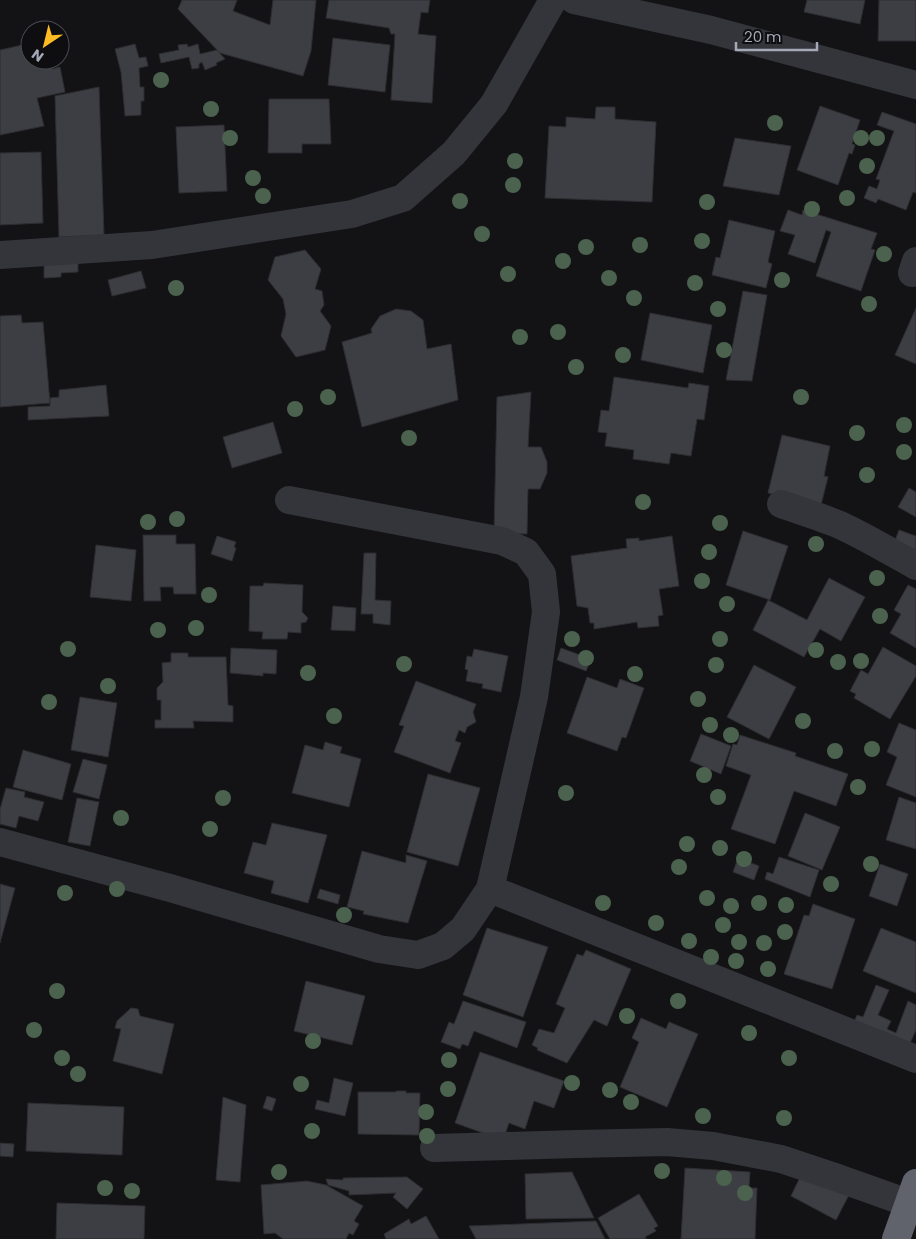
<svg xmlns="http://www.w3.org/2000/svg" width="916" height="1239" font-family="Poppins,sans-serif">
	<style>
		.building { fill: #3d3e43; stroke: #2d2d32 }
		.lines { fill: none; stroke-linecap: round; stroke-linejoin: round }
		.minor { stroke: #34353b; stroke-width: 28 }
		.highway { stroke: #60636c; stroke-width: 28 }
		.tree { fill: #4b634e }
	</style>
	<rect width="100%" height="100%" fill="#131315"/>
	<path class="building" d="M182 0H237L233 11 270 25 273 0H316L311 51 303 76 220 53 178 9Z
		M329 0H430L428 13 421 12 418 34 436 36 432 103 391 100 395 34H391L389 28 326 18Z
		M807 0H865L860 24 804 12Z
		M879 0H916V41H878Z
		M333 38 390 45 385 92 328 85Z
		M135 44 139 58 146 57 148 66 139 68 140 87H144V101H141V115L125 116 121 72 115 49Z
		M187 44 188 47 198 44 200 54 217 50 225 59 216 63 217 65 205 70 202 62 199 64V68L192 69 189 57 161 63 159 54 179 50 178 45Z
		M22 45 24 55 30 53V60H50L52 69 60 67 65 92 37 98 44 126 0 135V50Z
		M99 87 104 235 59 237 55 96Z
		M269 99H329L331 144H302V153H268Z
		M820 106 860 120 852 144 855 145 852 154 849 153 838 185 797 170Z
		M596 107H615V119L656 122 652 202 545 198 549 126 566 127V117L595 119Z
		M882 112 916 124V193L913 192 906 210 878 199 876 203 864 198 869 186 877 189 880 180 876 179 894 131 877 125Z
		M224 125 227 191 179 193 176 127Z
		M735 138 791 146 779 195 723 186Z
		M41 152 43 223 0 225V153Z
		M788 210 802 215 803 210 877 233 871 249 875 250 861 291 816 276 831 232 826 230 815 263 788 254 795 235 780 231Z
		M729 220 775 231 768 262 772 264 766 288 712 275 716 257 720 258Z
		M305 250 321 269 315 289 322 291 324 305 320 311 331 326 325 350 296 357 281 336 286 314 283 299 268 280 275 257Z
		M78 262V272L61 273V277L44 278V263Z
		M141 271 146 288 112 296 108 280Z
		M743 291 767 295 752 381 726 380Z
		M916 308V364L895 355Z
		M396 309 411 311 423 320 427 349 451 344 458 400 362 427 342 342 372 333 371 329 380 316Z
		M650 313 712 325 703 373 641 360Z
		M21 315 22 323 43 322 50 403 0 407V316Z
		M614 377 688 388 689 383 709 386 704 420 697 419 691 456 671 453 669 464 633 459 634 450 605 446 607 433 598 432 601 410 609 411Z
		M106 385 109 416 28 420V407L50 406V398L59 397V390Z
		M531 392 528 447H541L547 462V473L540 489H528L527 534 494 533 497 397Z
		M273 422 282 453 232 468 223 437Z
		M782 435 830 446 824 476 828 477 821 505 768 493Z
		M909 488 916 492V517L898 507Z
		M899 530 916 536V573L891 551Z
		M743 531 788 546 770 600 726 585Z
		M143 535H176V544H195L196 594H174L173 587H160L161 601H144Z
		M217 536 236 542 234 547 236 548 232 561 211 554Z
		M672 536 679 586 659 589 663 615 658 616 659 626 638 628 637 622 594 629V623H590L588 608 577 606 571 556 627 548 626 539 639 538V541Z
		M96 545 136 550 131 601 90 597Z
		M364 553H376L375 600 391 601 390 625 373 623V614H361Z
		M829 578 865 597 841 641 820 629 804 657 753 630 768 600 807 620Z
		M264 583 303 585 302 612 308 618 306 622 301 623V633L288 632 287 639H262L263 632 249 631 250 586H263Z
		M908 585 916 589V648L890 633 901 614 894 610Z
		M333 606 356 608 355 631 331 630Z
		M883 647 916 666V676L890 719 854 698 856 694 850 691 861 670 868 674Z
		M231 648 277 650 276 674 263 673V676L230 673Z
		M561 648 591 659 586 671 557 660Z
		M474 649 508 656 501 692 482 688 483 684 466 681 468 670 465 669 467 656 472 657Z
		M171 653H188V657H226L228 705 233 706V722L193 721 194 728H155V720H161V700H157V688L163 682 162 663 171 662Z
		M754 665 796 687 769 739 727 717Z
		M587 677 617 688 620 679 644 688 626 738 622 737 617 751 567 733Z
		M416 681 476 704 473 712 476 722 467 727 465 733 459 730 455 741 461 743 450 773 394 752 404 726 399 725Z
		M80 697 117 703 108 757 71 750Z
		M899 723 916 730V797L886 785 897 757 887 752Z
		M701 734 731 746 721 774 690 761Z
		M740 735 796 753 795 756 848 774 836 806 794 791 775 844 731 829 751 775 726 766 733 744 737 745Z
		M325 742 342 747 340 753 361 759 349 807 292 793 305 745 323 750Z
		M23 750 71 764 62 800 13 787Z
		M83 759 107 765 99 799 73 792Z
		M428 774 480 788 458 866 407 852Z
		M6 788 25 792 24 797 44 802 38 821 19 816 16 828 0 824V809Z
		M899 797 916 803V849L886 840Z
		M77 798 99 802 90 846 68 842Z
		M805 813 840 827 822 870 788 856Z
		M272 823 327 835 308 903 271 893 274 881 244 873 253 842 266 845Z
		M362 851 406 863V855L427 861 408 923 363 914 364 911 347 907Z
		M779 857 819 870 810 897 765 879 767 872 773 874Z
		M738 858 759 866 754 880 733 872Z
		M880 864 908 874 897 906 869 896Z
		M0 884 15 888 0 943Z
		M320 889 340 895 338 904 317 898Z
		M813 904 855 919 832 989 784 974 804 915 809 916Z
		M487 928 548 947 523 1017 463 995Z
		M881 928 916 942V993L863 971Z
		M586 950 631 969 607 1026 594 1020 567 1063 537 1050 538 1048 532 1045 539 1029 554 1033 565 1008 556 1004 577 954 583 956Z
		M306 981 365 996 352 1045 294 1031Z
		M876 985 889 990 878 1015 891 1021 887 1029 896 1033 908 1001 916 1005V1030L907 1050 852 1027 857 1015 863 1017Z
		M463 1001 526 1022 517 1048 474 1031 468 1046 462 1044 460 1049 441 1042 449 1022 454 1024Z
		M131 1008 138 1009 140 1016 174 1024 162 1074 113 1061 121 1029 115 1028 117 1021Z
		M641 1018 666 1029 669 1022 698 1034 667 1107 620 1087 639 1042 632 1038Z
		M480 1052 564 1081 554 1108 534 1101 525 1129 509 1123 503 1140 455 1123Z
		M334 1078 353 1083 345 1116 315 1109 317 1100 329 1103Z
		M396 1091H406V1093H420L419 1135 358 1134V1092H396Z
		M267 1096 276 1099 272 1111 263 1108Z
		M223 1097 246 1105 240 1182 216 1180Z
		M28 1103 124 1107 122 1155 26 1151Z
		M0 1143 14 1144 13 1157 0 1156Z
		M805 1167 850 1193 836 1220 791 1196Z
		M685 1168 750 1172 749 1188H757L755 1239H681Z
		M572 1172 594 1218 526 1219 525 1174Z
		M407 1177 423 1189 407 1209 393 1197 396 1193 349 1195V1191L328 1185 326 1179 343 1180V1178Z
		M307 1181 326 1185 363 1206 354 1221 359 1224 353 1235 349 1233 346 1239H283L275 1233 264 1234 261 1185Z
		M639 1194 658 1226 654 1228 656 1231 645 1237 647 1239H610L598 1218Z
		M57 1203 145 1206 144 1239H56Z
		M426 1216 439 1239H386L384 1234 409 1219 411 1224Z
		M596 1221 605 1239H476L469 1226Z"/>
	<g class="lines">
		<path class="minor" d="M574 0 711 30 916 85
			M0 255 152 245 352 214 403 198 454 153 494 104 553 0
			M912 273 916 261
			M289 500 502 541 526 552 542 574 546 612 534 697 490 889
			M781 504C801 511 821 517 840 525 866 537 891 552 916 566
			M0 842 170 888 379 949 418 955 443 946 463 929 490 889 916 1059
			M434 1148 577 1144 667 1142 713 1146 781 1159 835 1177 908 1203"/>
		<path class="highway" d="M896 1239 916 1183"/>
	</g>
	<g class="tree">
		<circle cx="161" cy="80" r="8"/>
		<circle cx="211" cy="109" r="8"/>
		<circle cx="775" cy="123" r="8"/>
		<circle cx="230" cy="138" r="8"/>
		<circle cx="861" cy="138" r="8"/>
		<circle cx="877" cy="138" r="8"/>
		<circle cx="515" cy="161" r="8"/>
		<circle cx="867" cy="166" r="8"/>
		<circle cx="253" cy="178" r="8"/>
		<circle cx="513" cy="185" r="8"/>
		<circle cx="263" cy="196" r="8"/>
		<circle cx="847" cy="198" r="8"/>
		<circle cx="460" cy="201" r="8"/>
		<circle cx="707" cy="202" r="8"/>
		<circle cx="812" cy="209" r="8"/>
		<circle cx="482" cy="234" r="8"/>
		<circle cx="702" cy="241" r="8"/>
		<circle cx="640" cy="245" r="8"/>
		<circle cx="586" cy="247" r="8"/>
		<circle cx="884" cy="254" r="8"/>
		<circle cx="563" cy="261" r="8"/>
		<circle cx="508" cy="274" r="8"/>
		<circle cx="609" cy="278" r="8"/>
		<circle cx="782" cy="280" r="8"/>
		<circle cx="695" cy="283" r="8"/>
		<circle cx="176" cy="288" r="8"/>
		<circle cx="634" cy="298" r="8"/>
		<circle cx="869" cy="304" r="8"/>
		<circle cx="718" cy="309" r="8"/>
		<circle cx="558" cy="332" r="8"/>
		<circle cx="520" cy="337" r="8"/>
		<circle cx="724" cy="350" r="8"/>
		<circle cx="623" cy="355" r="8"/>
		<circle cx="576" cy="367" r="8"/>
		<circle cx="328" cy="397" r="8"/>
		<circle cx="801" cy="397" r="8"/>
		<circle cx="295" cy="409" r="8"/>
		<circle cx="904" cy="425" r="8"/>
		<circle cx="857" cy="433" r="8"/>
		<circle cx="409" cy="438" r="8"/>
		<circle cx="904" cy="452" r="8"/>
		<circle cx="867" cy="475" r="8"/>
		<circle cx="643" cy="502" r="8"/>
		<circle cx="177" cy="519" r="8"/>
		<circle cx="148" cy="522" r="8"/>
		<circle cx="720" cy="523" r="8"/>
		<circle cx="816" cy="544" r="8"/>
		<circle cx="709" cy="552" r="8"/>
		<circle cx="877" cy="578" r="8"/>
		<circle cx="702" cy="581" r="8"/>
		<circle cx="209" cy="595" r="8"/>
		<circle cx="727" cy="604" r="8"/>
		<circle cx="880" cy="616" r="8"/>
		<circle cx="196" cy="628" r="8"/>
		<circle cx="158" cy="630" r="8"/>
		<circle cx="572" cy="639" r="8"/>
		<circle cx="720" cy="639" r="8"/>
		<circle cx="68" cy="649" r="8"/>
		<circle cx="816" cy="650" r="8"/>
		<circle cx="586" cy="658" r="8"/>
		<circle cx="861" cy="661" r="8"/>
		<circle cx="838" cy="662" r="8"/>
		<circle cx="404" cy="664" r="8"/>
		<circle cx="716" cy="665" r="8"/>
		<circle cx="308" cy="673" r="8"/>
		<circle cx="635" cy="674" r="8"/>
		<circle cx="108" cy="686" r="8"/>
		<circle cx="698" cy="699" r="8"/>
		<circle cx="49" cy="702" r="8"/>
		<circle cx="334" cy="716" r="8"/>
		<circle cx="803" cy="721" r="8"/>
		<circle cx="710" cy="725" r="8"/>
		<circle cx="731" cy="735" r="8"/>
		<circle cx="872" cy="749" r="8"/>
		<circle cx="835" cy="751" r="8"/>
		<circle cx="704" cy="775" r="8"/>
		<circle cx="858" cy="787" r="8"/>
		<circle cx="566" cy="793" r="8"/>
		<circle cx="718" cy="797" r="8"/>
		<circle cx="223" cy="798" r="8"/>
		<circle cx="121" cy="818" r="8"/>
		<circle cx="210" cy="829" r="8"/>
		<circle cx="687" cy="844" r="8"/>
		<circle cx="720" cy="848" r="8"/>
		<circle cx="744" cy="859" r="8"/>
		<circle cx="871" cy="864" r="8"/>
		<circle cx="679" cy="867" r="8"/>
		<circle cx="831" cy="884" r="8"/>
		<circle cx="117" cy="889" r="8"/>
		<circle cx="65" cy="893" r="8"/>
		<circle cx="707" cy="898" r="8"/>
		<circle cx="603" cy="903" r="8"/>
		<circle cx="759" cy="903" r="8"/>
		<circle cx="786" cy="905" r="8"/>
		<circle cx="731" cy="906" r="8"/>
		<circle cx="344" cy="915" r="8"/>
		<circle cx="656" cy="923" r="8"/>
		<circle cx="723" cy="925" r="8"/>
		<circle cx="785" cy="932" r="8"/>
		<circle cx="689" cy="941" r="8"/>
		<circle cx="739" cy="942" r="8"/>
		<circle cx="764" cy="943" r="8"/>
		<circle cx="711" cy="957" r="8"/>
		<circle cx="736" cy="961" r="8"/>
		<circle cx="768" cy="969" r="8"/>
		<circle cx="57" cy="991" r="8"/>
		<circle cx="678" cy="1001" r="8"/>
		<circle cx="627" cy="1016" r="8"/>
		<circle cx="34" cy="1030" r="8"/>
		<circle cx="749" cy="1033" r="8"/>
		<circle cx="313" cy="1041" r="8"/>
		<circle cx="62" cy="1058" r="8"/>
		<circle cx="789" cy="1058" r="8"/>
		<circle cx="449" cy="1060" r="8"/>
		<circle cx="78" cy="1074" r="8"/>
		<circle cx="572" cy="1083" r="8"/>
		<circle cx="301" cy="1084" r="8"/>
		<circle cx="448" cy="1089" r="8"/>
		<circle cx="610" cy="1090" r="8"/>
		<circle cx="631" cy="1102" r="8"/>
		<circle cx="426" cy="1112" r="8"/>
		<circle cx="703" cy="1116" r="8"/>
		<circle cx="784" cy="1118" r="8"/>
		<circle cx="312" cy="1131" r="8"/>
		<circle cx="427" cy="1136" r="8"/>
		<circle cx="662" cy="1171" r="8"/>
		<circle cx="279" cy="1172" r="8"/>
		<circle cx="724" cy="1178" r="8"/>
		<circle cx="105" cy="1188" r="8"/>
		<circle cx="132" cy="1191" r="8"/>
		<circle cx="745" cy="1193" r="8"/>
	</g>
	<g transform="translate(45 45) rotate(215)"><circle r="24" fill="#0e0e10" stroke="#4a4c53"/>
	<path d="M0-4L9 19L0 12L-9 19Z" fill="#ffbc22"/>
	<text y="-8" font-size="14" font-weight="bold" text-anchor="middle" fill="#a4a9b7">N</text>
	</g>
	<path d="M736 42v8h81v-8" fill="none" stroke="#a4a9b7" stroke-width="2.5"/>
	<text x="744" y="42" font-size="15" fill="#a4a9b7" stroke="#0e0e10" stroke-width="4" paint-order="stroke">20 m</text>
</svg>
